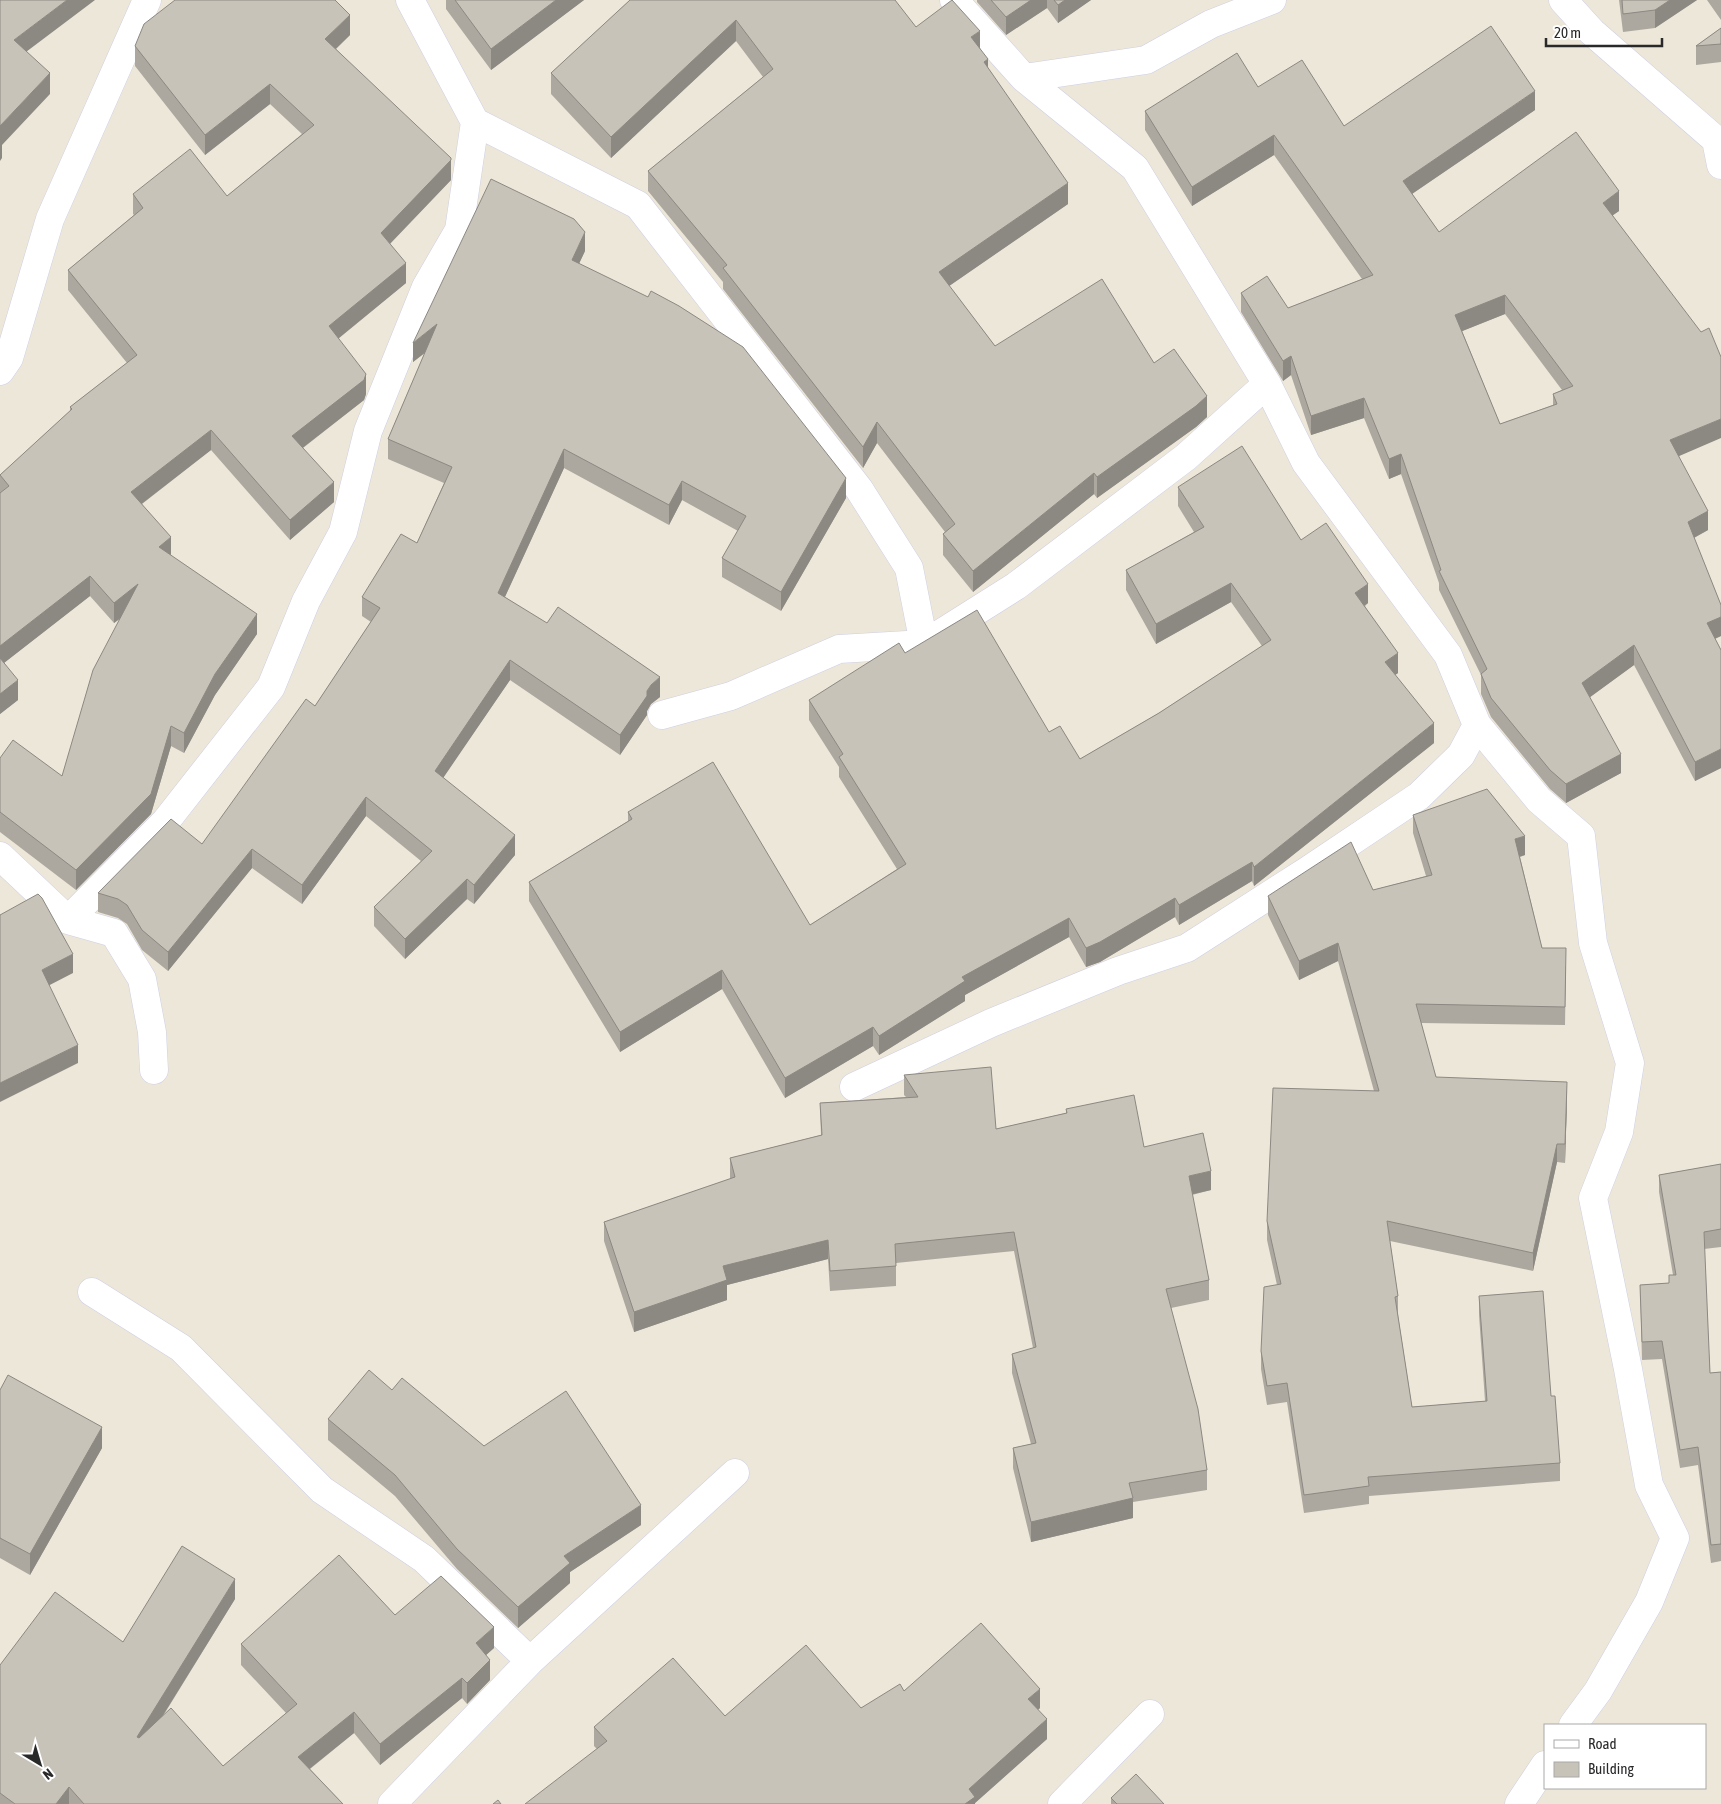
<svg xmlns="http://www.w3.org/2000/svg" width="1721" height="1804" font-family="'Asap Condensed',sans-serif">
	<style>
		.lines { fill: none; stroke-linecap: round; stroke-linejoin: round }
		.minor-casing { stroke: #cecfe4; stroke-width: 29 }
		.minor { stroke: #fff; stroke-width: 28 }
		.wall { fill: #aca89f; fill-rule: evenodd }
		.shaded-wall { fill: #8c8882 }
		.building { fill: #c8c3b9; stroke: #8c8882; fill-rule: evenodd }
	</style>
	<rect width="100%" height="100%" fill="#ede7d9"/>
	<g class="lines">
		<defs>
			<path id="minor" d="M410 0 475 122 638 205 859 489 909 568 924 644
				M954 0 1024 78 1135 168 1267 384 1306 463 1448 655 1477 725 1539 800 1581 836 1593 943 1630 1063 1619 1132 1593 1198 1628 1369 1649 1485 1675 1538 1649 1602 1598 1691 1573 1725
				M1563 0 1592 32 1716 140 1721 142
				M1024 78 1146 60 1211 24 1272 0
				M1716 140 1721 165
				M0 371 9 358 50 219 147 0
				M662 715 731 696 839 649 924 644 1016 586 1186 457 1267 384
				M0 856 68 920 114 933 142 979 152 1032 154 1070
				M68 920 166 821 271 687 306 601 343 532 368 431 426 287 459 230 475 122
				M854 1087 991 1023 1118 971 1187 948 1307 871 1419 796 1461 755 1477 725
				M92 1292 181 1348 322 1490 424 1559 530 1661
				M392 1804 530 1661 735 1473
				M1062 1804 1150 1714
				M1519 1804 1545 1765"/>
		</defs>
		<use href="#minor" class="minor-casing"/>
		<use href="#minor" class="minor"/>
	</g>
	<path class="wall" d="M446 0H584L491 70 446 9Z
		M630 0 916 27 980 48 988 68 1068 204 949 286 995 346 1154 363 1207 417 1196 427 1097 498 1094 494 973 592 943 555V534L945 532 877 443 863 468 723 289V282L648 191V171L763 77 736 41 611 158 551 94V73Z
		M977 0H1091L1058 23 1047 8 1006 35 977 2Z
		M1619 0H1697L1655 28 1623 32Z
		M1707 0H1721V20Z
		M1721 28V62L1696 65V46Z
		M350 35 336 49 451 178V180L390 244 406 283 338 339 366 394 364 400 303 448 334 502 290 540 211 450 142 504 171 556 257 634 215 695 184 753 171 746 151 814 76 890 0 832V758L62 776 120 619 114 623 90 596 4 663 18 700 0 714V475L70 411V407L127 363 68 290V270L134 215 133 214V194L227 196 302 134 270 104 205 155 135 66V46Z
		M1258 87 1344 126 1535 110 1412 194 1439 232 1619 211 1613 215 1679 456 1708 530 1694 538 1721 605V636L1715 639 1721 650V768L1695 781 1634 665 1590 697 1621 773 1566 803 1550 789 1491 717 1481 694V675L1439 590V583L1401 474 1389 479 1364 418 1311 435 1291 375 1283 381 1241 312V293L1288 308 1362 279 1274 155 1192 206 1145 130V111ZM1505 314 1562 390 1553 394V405L1500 424 1462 331Z
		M585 251 579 263 846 498 781 611 722 577V558L738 531 682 500 669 525 564 468 505 597 660 697 651 704 647 711V715L620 755 510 680 443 777 515 855 474 904 467 899 405 959 374 926V907L421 861 366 816 302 904 252 868 168 971 142 950 127 924 118 918 98 912V893L202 844 315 706 371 622 362 616V597L417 543 444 483 388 459V439L425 353 413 362V343Z
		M1178 487 1301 540 1368 603 1365 606 1398 673 1395 675 1434 743 1254 886 1252 881 1179 925 1175 917 1100 962 1086 967 1069 937 965 995V1001L879 1055 873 1046 785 1098 722 989 620 1052 529 901V882L628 821V812L810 925 897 869 839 777V767L809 720V700L905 653 1049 732 1080 759 1159 713 1262 646 1231 602 1156 644 1126 590V570L1194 532 1178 506Z
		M1413 815 1525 855 1520 857 1542 948 1566 967 1565 1025 1421 1023 1436 1077 1567 1101 1565 1163 1557 1162 1533 1271 1390 1241 1398 1296V1315L1412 1407 1485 1401 1479 1315V1296L1551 1396 1560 1463V1481L1369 1496V1504L1304 1513 1287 1402 1267 1405 1261 1369V1351L1277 1285 1267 1240V1221L1374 1091 1338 961 1299 980 1268 915V896L1373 890 1426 876 1413 833Z
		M904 1075 996 1129 1066 1113V1109L1144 1147 1211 1190 1192 1195 1209 1280V1300L1171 1308 1207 1470V1490L1133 1502V1518L1031 1542 1013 1468V1448L1031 1444 1012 1373V1354L1033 1348 1014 1251 896 1263V1286L830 1291 828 1259 727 1285V1300L634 1332 604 1241V1222L730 1179V1158L821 1135 820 1103 906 1097 904 1095Z
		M1721 1164V1247L1704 1249 1710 1373 1721 1372V1561L1711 1563 1698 1465 1680 1468 1662 1359 1642 1360 1640 1285 1669 1283 1673 1275 1659 1192V1175Z
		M0 1390 102 1448 30 1575 0 1558Z
		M392 1390 484 1446 641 1525 570 1572V1583L518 1628 457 1569 395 1496 328 1440V1419Z
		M235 1599 163 1716 223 1766 286 1713 241 1665V1644L395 1615 494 1648 486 1655 490 1680 467 1704 462 1698 380 1765 354 1733 310 1769 343 1804H0V1665L123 1642Z
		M904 1691 1040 1708 1038 1710 1047 1739 975 1803V1804L597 1749 594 1746V1727L725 1716 861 1708Z
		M1111 1798 1164 1804H1111Z"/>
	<path class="shaded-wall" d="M67 0H95L14 61V40Z
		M556 0H584L491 70V49Z
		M1031 0H1047V8L1006 35V17Z
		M1065 0H1091L1058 23V5Z
		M1670 0H1697L1655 28V10Z
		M350 15V35L325 59V39Z
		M736 20V41L611 158V137Z
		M980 31V52L971 37Z
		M988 59V80L984 62Z
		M50 73V94L2 145V158L0 161V126Z
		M270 84V104L205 155V135Z
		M1535 91V110L1403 200V181Z
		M1274 135V155L1192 206V187Z
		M451 158V180L381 253V233Z
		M1068 183V204L939 293V272Z
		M1619 191V211L1603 222V203Z
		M585 232V251L572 279V260Z
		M406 263V283L329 346V326Z
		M1505 295V314L1455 334V315Z
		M437 324V343L413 362V343Z
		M1291 356V375L1283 381V361Z
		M366 374V394L364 400 292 456V436Z
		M1207 396V417L1196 427 1097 498V477Z
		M1364 398V418L1311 435V416Z
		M1721 419V438L1670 460V440Z
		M877 422V443L863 468V447Z
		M211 430V450L131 512V492Z
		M564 449V468L498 612V593Z
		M1401 454V474L1389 479V459Z
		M1094 473V494L973 592V571Z
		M846 478V498L781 611V592Z
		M682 481V500L669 525V505Z
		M334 482V502L290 540V520Z
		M1708 511V530L1688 541V522Z
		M171 537V557L159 547Z
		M90 576V596L0 666V646Z
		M1231 583V602L1156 644V624Z
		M138 584V604L114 623V603Z
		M1368 584V603L1355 612V593Z
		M257 614V634L215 695 184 753V733L215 674Z
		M1721 617V636L1707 642V623Z
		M1634 645V665L1582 703V683Z
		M1398 653V673L1385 682V662Z
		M510 660V680L435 790V771Z
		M660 677V697L651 704 647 711V715L620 755V735L651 685Z
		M18 680V700L0 714V694Z
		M1434 723V743L1254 886V867Z
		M171 726V746L151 814 76 890V870Z
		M1721 749V768L1695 781V762Z
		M1621 754V773L1566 803V784Z
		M366 797V816L302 904V885Z
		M515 835V855L474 904V885Z
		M1525 836V855L1515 858V839Z
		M252 849V868L168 971V952Z
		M1252 862V881L1179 925V905Z
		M467 879V899L405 959V939Z
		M1175 898V917L1100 962 1086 967V948Z
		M1069 918V937L965 995V1001L879 1055V1036L962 977Z
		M1338 943V961L1299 980V961Z
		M73 954V973L42 989V970Z
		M722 970V989L620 1052V1032Z
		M873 1027V1046L785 1098V1078Z
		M78 1045V1063L0 1102V1083Z
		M1567 1082V1101L1565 1163V1144Z
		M1557 1144V1162L1533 1271V1253Z
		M1211 1171V1190L1189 1195V1176Z
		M828 1240V1259L727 1285V1300L634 1332V1312L723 1266Z
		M102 1427V1448L30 1575V1554Z
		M1133 1498V1518L1031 1542V1522Z
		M641 1505V1525L570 1572V1583L518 1628V1607L564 1556Z
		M235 1579V1599L137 1757V1737Z
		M494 1627V1648L476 1664V1643Z
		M490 1660V1680L467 1704V1683Z
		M462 1678V1698L380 1765V1744Z
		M1040 1689V1708L1028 1718V1699Z
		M354 1712V1733L298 1778V1757Z
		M1047 1719V1739L975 1803V1804H965L969 1789Z
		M69 1787V1804H56Z"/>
	<path class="building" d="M0 0H67L14 40 50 73 0 126Z
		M175 0H335L350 15 325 39 451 158V160L381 233 406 263 329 326 366 374 364 380 292 436 334 482 290 520 211 430 131 492 171 537 159 547 257 614 215 674 184 733 171 726 151 794 76 870 0 812V758L13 740 62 776 93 670 138 584 114 603 90 576 0 646V493L9 486 0 475 72 409 70 407 137 355 68 270 143 208 133 194 190 149 227 196 314 125 270 84 205 135 135 46 144 24Z
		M455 0H556L491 49Z
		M630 0H895L916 27 952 0 980 31 971 37 988 59 984 62 1068 183 939 272 995 346 1102 279 1154 363 1174 349 1207 396 1196 406 1097 477 1094 473 973 571 943 534 955 524 877 422 863 447 723 268 727 265 648 171 773 69 736 20 611 137 551 73Z
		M991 0H1031L1006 17Z
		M1054 0H1065L1058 5Z
		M1622 0H1670L1655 10 1623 14Z
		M1491 26 1535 91 1403 181 1439 232 1576 132 1619 191 1603 203 1701 332 1709 328 1721 357V419L1670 440 1708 511 1688 522 1721 605V617L1707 623 1721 650V749L1695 762 1634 645 1582 683 1621 754 1566 784 1550 770 1491 698 1481 674 1487 669 1439 571 1441 570 1401 454 1389 459 1364 398 1311 416 1291 356 1283 361 1241 293 1267 276 1288 308 1373 275 1274 135 1192 187 1145 111 1237 53 1258 87 1302 60 1344 126ZM1505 295 1573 386 1553 394 1557 404 1500 424 1455 315Z
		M1721 28V44L1696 46Z
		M491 179 574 219 585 232 572 260 648 297 651 291 679 306 743 347 846 478 781 592 722 558 746 516 682 481 669 505 564 449 498 593 547 623 558 607 660 677 651 685 647 691V696L620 735 510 660 435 771 515 835 474 885 467 879 405 939 374 907 432 851 366 797 302 885 252 849 168 952 142 930 127 905 118 899 98 893 171 819 202 844 306 699 315 706 380 608 362 597 401 534 417 543 452 467 388 439 437 324 413 343Z
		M1242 446 1301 540 1326 523 1368 584 1355 593 1398 653 1385 662 1434 723 1254 867 1252 862 1179 905 1175 898 1100 942 1086 948 1069 918 962 977 965 981 879 1036 873 1027 785 1078 722 970 620 1032 529 882 632 819 628 812 713 762 810 925 906 864 839 757 843 754 809 700 899 643 905 653 977 610 1049 732 1060 726 1080 759 1159 713 1271 640 1231 583 1156 624 1126 570 1204 527 1178 487Z
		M0 658 18 680 0 694Z
		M1487 789 1525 836 1515 839 1542 948H1566L1565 1007 1416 1004 1436 1077 1567 1082 1565 1144H1557L1533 1253 1387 1221 1398 1296 1395 1297 1412 1407 1487 1401 1479 1296 1543 1291 1551 1396H1555L1560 1463 1368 1477 1369 1486 1304 1495 1287 1383 1267 1386 1261 1351 1264 1287 1281 1284 1267 1221 1273 1088 1379 1091 1338 943 1299 961 1268 896 1351 842 1373 890 1432 875 1413 815Z
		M38 894 42 898 73 954 42 970 78 1045 0 1083V915Z
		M991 1067 996 1129 1067 1113 1066 1109 1134 1095 1144 1147 1203 1133 1211 1171 1189 1176 1209 1280 1166 1289 1198 1409 1207 1470 1129 1483 1133 1498 1031 1522 1013 1448 1036 1443 1012 1354 1036 1347 1014 1232 895 1244 896 1266 830 1271 828 1240 723 1266 727 1280 634 1312 604 1222 735 1177 730 1158 822 1135 820 1103 918 1097 904 1075Z
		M1721 1164V1229L1704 1232 1710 1373 1721 1372V1544L1711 1545 1698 1447 1680 1450 1662 1341 1642 1342 1640 1285 1669 1283V1275H1676L1659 1175Z
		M369 1370 392 1390 402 1378 484 1446 566 1391 641 1505 564 1556 570 1563 518 1607 457 1549 395 1475 328 1419Z
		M8 1375 102 1427 30 1554 0 1538V1390Z
		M182 1546 235 1579 137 1737 139 1738 171 1708 223 1766 297 1704 241 1644 339 1555 395 1615 441 1576 494 1627 476 1643 490 1660 467 1683 462 1678 380 1744 354 1712 298 1757 343 1804H84L69 1787 56 1804H15L0 1793V1665L55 1592 123 1642Z
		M981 1623 1040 1689 1028 1699 1047 1719 969 1789 975 1797 965 1804H525L607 1741 594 1727 673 1658 725 1716 806 1645 861 1708 900 1684 904 1691Z
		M1136 1774 1164 1804H1117L1111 1798Z
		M498 1800 501 1804H493Z"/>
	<rect x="1544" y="1724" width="162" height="65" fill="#ffffff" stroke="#a9a9a9"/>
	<rect x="1554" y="1740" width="25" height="8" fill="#ffffff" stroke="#a9a9a9"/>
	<text x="1588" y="1749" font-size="15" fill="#292929">Road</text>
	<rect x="1554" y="1762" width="25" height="15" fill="#c8c3b9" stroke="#a9a9a9"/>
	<text x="1588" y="1774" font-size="15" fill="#292929">Building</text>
	<g transform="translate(40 1764) rotate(142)" stroke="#ffffff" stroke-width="4" paint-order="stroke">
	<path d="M0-4L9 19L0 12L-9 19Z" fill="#292929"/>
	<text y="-8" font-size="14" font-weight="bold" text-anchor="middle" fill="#292929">N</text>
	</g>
	<path d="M1546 38v8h116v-8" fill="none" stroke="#292929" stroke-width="2.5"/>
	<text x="1554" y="38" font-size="15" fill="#292929" stroke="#ffffff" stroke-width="4" paint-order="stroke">20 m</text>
</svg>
